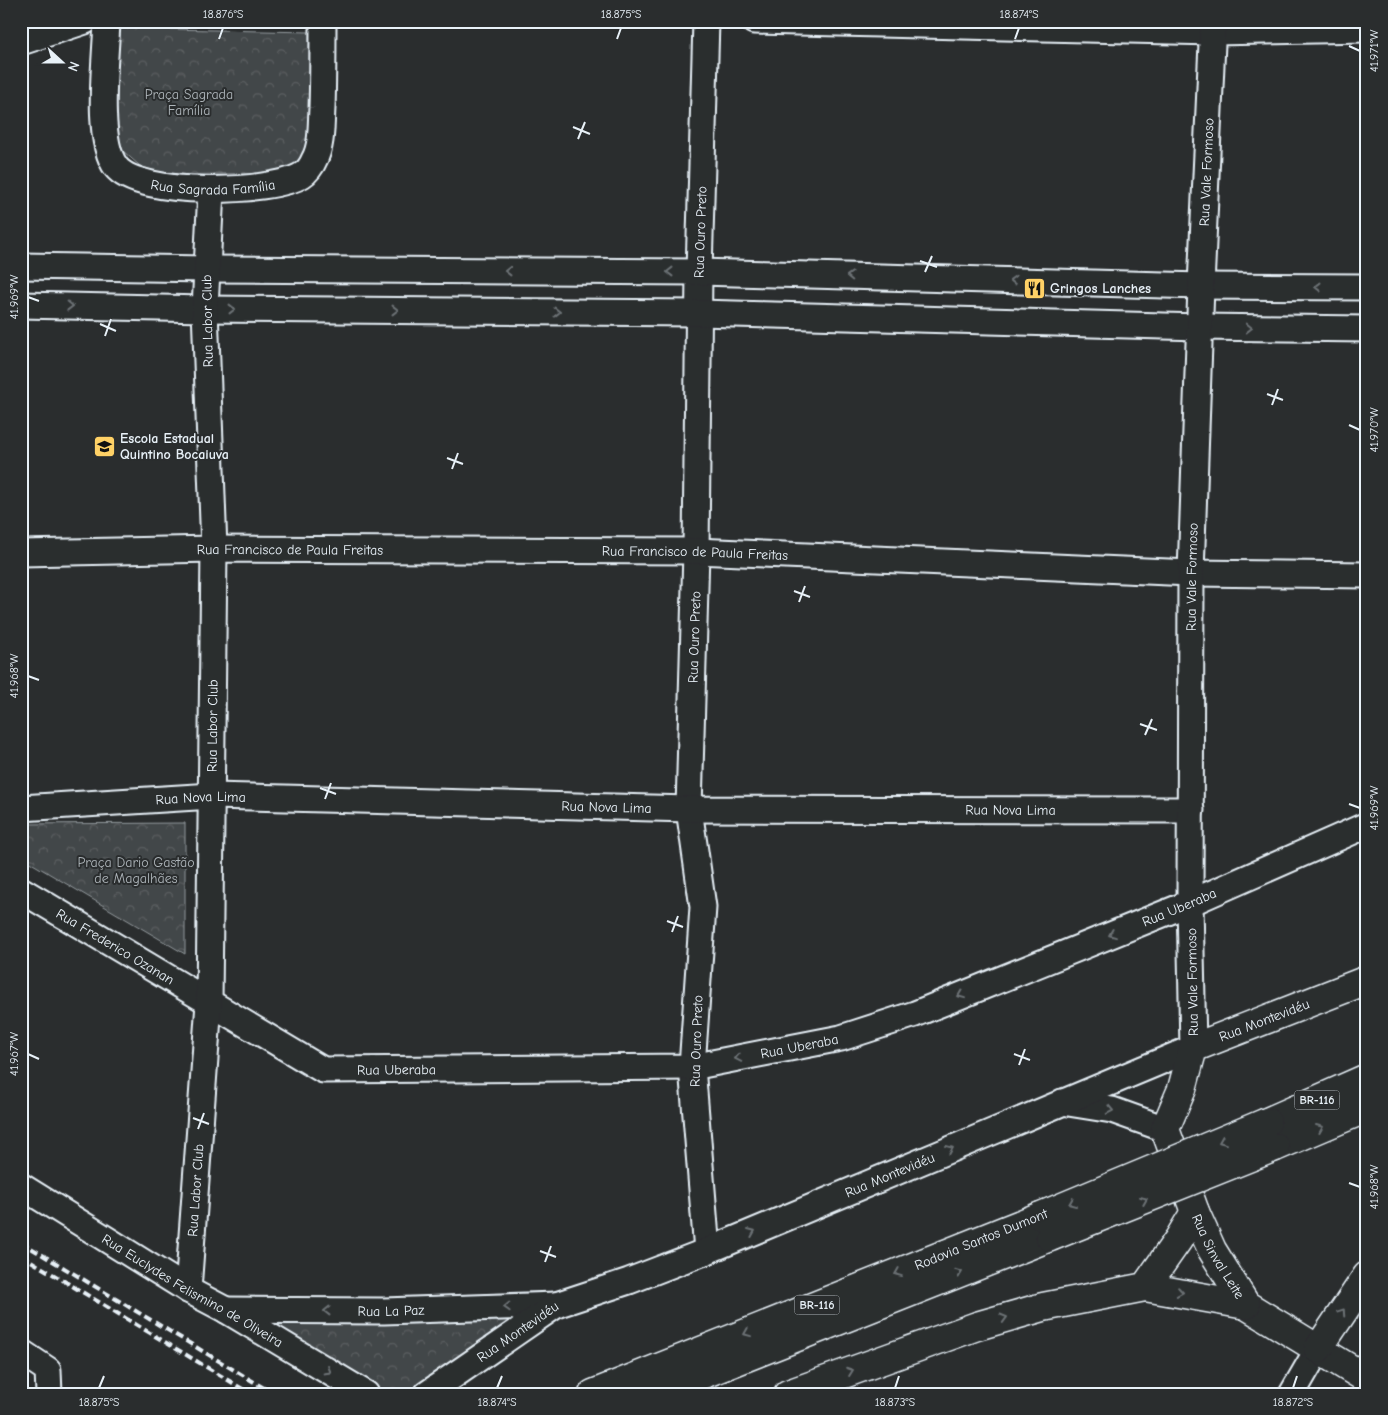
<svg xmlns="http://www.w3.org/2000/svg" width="1388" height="1415" font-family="'Comic Neue',sans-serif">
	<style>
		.forest { fill: url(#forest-crowns); stroke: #959ca0 }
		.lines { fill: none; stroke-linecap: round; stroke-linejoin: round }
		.minor-casing { stroke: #e8f1f8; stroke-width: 29 }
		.major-casing { stroke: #e8f1f8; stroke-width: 31 }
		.highway-casing { stroke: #e8f1f8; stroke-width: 31 }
		.minor { stroke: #2a2d2e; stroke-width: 25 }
		.major { stroke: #2a2d2e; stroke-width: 28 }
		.highway { stroke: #2a2d2e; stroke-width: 28 }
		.rail { stroke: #e8f1f8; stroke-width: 4; stroke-dasharray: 8 4; stroke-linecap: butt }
		.highway-bridge-casing { stroke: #e8f1f8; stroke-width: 31; stroke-linecap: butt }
		.highway-bridge { stroke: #2a2d2e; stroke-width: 28 }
		.oneway { stroke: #6c7275 }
		.ticks { fill: none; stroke: #e8f1f8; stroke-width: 2 }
		.labels { text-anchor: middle; stroke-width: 4; stroke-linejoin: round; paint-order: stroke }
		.shield { fill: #2a2d2e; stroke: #afb6bb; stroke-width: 1 }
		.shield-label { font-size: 12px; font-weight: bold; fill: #e8f1f8 }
		.park-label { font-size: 14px; fill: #aeb5ba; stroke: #2a2d2e }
		.street-label { font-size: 14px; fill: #e8f1f8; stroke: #2a2d2e }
		.poi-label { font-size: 14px; font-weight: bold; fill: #e8f1f8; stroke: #2a2d2e; text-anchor: start }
		.neatline { fill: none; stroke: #e8f1f8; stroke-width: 2 }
		.ticks-label { font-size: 12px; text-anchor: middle; fill: #e8f1f8 }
	</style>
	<defs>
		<pattern id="forest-crowns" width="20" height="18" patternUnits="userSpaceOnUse" patternTransform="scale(1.25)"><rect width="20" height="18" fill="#424648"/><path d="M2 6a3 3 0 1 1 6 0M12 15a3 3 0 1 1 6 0" fill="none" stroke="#5d6163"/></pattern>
	</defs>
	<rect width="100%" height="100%" fill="#2a2d2e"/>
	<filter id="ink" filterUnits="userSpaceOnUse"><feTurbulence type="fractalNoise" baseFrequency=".02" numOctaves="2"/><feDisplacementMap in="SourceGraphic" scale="10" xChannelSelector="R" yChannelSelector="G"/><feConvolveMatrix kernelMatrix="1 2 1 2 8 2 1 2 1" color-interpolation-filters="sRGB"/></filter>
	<g filter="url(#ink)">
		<path class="forest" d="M118 28 309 32 310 147C302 158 295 167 282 173L166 175 140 166 123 151 115 142Z
			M185 823V954L21 857V824Z
			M530 1314 415 1394H386L256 1318Z"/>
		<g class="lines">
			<defs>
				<g id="minor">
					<path id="s1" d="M107 21C106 57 95 139 116 167 139 197 271 194 302 175 307 172 312 165 314 160 322 146 321 125 322 108 323 79 323 50 323 21"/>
					<path d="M706 21 699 272 696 551 689 809 703 907 692 1067 707 1251"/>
					<path d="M754 21 1214 32 1367 29"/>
					<path d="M21 42 85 21"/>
					<path d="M21 266 207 269 699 272 1201 286 1367 287"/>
					<path d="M21 305 205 309 699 313 1200 327 1367 329"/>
					<path id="s2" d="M21 553 214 549 696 551 1191 573 1367 575"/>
					<path id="s3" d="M21 808 212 796 689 809 1191 810"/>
					<path id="s4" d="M21 890 323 1070 692 1067 841 1038 915 1014 1190 903 1367 825"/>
					<path d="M1062 1102 1112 1110 1165 1129"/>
					<path id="s5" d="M21 1186 188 1290 226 1310 366 1394"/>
					<path id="s6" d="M188 1290 209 1003 214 549 205 309 211 190"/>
					<path id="s7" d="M226 1310 384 1311 556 1305"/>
					<path d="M21 1352 48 1370 49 1394"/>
					<path id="s8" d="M427 1394 556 1305 629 1281 707 1251 1193 1048 1190 903 1191 573 1201 286 1213 21"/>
					<path d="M1292 1394 1318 1349"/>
				</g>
				<g id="major">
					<path id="s9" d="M1367 980 1193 1048 1182 1089 1165 1129 1195 1212 1212 1250 1246 1305 1367 1379"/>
				</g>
				<path id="highway" d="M1267 1122 1367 1078
					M1275 1147 1367 1108
					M1145 1287 1178 1240 1195 1212
					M1318 1349 1367 1276
					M593 1394 1041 1216
					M653 1394 1050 1237
					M788 1394 977 1326 1043 1307 1145 1287 1246 1305"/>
			</defs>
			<use href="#minor" class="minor-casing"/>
			<use href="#major" class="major-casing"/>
			<use href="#highway" class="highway-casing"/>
			<use href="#minor" class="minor"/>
			<use href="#major" class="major"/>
			<use href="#highway" class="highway"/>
			<path class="rail" d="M21 1242 274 1394
				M21 1255 251 1394"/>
			<defs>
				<path id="highway-bridge" d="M1041 1216 1267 1122
					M1050 1237 1275 1147"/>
			</defs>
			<use href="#highway-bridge" class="highway-bridge-casing"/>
			<use href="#highway-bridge" class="highway-bridge"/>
		</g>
		<defs><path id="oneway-chevron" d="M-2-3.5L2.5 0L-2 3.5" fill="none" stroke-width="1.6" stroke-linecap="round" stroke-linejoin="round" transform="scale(1.25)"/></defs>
		<g class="oneway">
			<use href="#oneway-chevron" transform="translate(508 271) rotate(-180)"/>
			<use href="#oneway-chevron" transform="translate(670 272) rotate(-180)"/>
			<use href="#oneway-chevron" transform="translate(850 276) rotate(-178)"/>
			<use href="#oneway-chevron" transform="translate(1013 280) rotate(-178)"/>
			<use href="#oneway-chevron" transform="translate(1318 287) rotate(-180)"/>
			<use href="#oneway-chevron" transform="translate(70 306) rotate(1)"/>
			<use href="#oneway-chevron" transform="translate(232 309)"/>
			<use href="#oneway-chevron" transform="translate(395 310)"/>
			<use href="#oneway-chevron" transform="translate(557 312)"/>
			<use href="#oneway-chevron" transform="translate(1249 328) rotate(1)"/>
			<use href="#oneway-chevron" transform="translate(1112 934) rotate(158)"/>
			<use href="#oneway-chevron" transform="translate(961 995) rotate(158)"/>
			<use href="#oneway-chevron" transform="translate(738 1058) rotate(169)"/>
			<use href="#oneway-chevron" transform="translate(1110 1110) rotate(11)"/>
			<use href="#oneway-chevron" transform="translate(1320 1128) rotate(-23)"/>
			<use href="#oneway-chevron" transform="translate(1222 1141) rotate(158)"/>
			<use href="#oneway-chevron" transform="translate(950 1149) rotate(-23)"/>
			<use href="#oneway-chevron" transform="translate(1144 1200) rotate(-22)"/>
			<use href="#oneway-chevron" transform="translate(1072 1203) rotate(158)"/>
			<use href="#oneway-chevron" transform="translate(752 1232) rotate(-23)"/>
			<use href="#oneway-chevron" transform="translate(898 1273) rotate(158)"/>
			<use href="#oneway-chevron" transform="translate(959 1273) rotate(-21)"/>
			<use href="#oneway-chevron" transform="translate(1180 1292) rotate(9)"/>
			<use href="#oneway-chevron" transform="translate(507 1307) rotate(178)"/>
			<use href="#oneway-chevron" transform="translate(327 1311) rotate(-180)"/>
			<use href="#oneway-chevron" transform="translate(1342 1312) rotate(-56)"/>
			<use href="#oneway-chevron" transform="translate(1004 1318) rotate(-16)"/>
			<use href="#oneway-chevron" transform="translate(747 1333) rotate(158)"/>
			<use href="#oneway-chevron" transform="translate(328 1371) rotate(31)"/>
			<use href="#oneway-chevron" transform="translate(850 1371) rotate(-20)"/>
		</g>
	</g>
	<path class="ticks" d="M219 39 223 28M617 39 621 28M1015 39 1019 28M1349 46 1360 51M573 127 590 134M578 139 585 122M920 261 937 267M925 272 932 256M28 297 39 301M100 324 116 331M105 336 111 319M1267 394 1283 400M1272 405 1278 389M1349 425 1360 430M447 458 463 464M452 469 458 453M794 591 810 597M799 602 805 586M28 676 39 680M1140 724 1157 730M1145 735 1152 719M320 788 336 794M325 799 331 783M1349 804 1360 808M667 921 683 927M672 932 678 916M28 1054 39 1059M1014 1054 1030 1060M1019 1065 1025 1049M193 1118 209 1124M198 1129 204 1113M1349 1183 1360 1187M540 1251 556 1257M545 1262 551 1246M99 1388 104 1376M497 1388 502 1376M895 1388 899 1376M1293 1388 1297 1376"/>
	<defs>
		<symbol id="restaurant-square" viewBox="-11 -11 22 22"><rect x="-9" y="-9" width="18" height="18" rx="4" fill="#ffd166" stroke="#2a2d2e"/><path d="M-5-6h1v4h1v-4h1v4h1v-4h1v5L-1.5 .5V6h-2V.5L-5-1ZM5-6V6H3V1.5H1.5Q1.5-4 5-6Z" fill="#111"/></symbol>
		<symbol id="school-square" viewBox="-11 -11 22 22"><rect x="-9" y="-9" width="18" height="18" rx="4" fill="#ffd166" stroke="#2a2d2e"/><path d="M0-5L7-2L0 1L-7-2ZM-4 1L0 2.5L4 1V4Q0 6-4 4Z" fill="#111"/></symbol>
	</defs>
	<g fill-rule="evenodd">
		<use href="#restaurant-square" x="1022" y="276" width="25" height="25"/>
		<use href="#school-square" x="92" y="434" width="25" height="25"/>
	</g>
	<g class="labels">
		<g class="shield">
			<rect x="1294.5" y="1090.5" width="45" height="19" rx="4"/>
			<rect x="794.5" y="1295.5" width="45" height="19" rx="4"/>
		</g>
		<g class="shield-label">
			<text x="1317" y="1104">BR-116</text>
			<text x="817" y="1309">BR-116</text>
		</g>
		<g class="park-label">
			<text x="189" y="99">Praça Sagrada<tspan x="189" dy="16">Família</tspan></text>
			<text x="136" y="867">Praça Dario Gastão<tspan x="136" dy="16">de Magalhães</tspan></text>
		</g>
		<g class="street-label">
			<text dy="5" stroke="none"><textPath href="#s8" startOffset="1720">Rua Vale Formoso</textPath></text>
			<text dy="5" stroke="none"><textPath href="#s1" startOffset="250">Rua Sagrada Família</textPath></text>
			<text transform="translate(700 232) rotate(-88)" y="5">Rua Ouro Preto</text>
			<text transform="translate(207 321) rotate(-91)" y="5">Rua Labor Club</text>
			<text dy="5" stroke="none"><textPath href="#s2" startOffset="269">Rua Francisco de Paula Freitas</textPath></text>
			<text dy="5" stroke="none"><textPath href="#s2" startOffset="674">Rua Francisco de Paula Freitas</textPath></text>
			<text dy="5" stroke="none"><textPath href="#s8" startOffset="1315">Rua Vale Formoso</textPath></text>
			<text transform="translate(694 637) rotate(-88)" y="5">Rua Ouro Preto</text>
			<text dy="5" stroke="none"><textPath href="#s6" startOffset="565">Rua Labor Club</textPath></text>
			<text dy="5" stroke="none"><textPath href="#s3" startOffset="180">Rua Nova Lima</textPath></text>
			<text dy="5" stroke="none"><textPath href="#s3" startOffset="586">Rua Nova Lima</textPath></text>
			<text dy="5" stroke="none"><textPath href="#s3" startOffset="990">Rua Nova Lima</textPath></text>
			<text dy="5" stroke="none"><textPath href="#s4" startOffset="1235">Rua Uberaba</textPath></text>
			<text dy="5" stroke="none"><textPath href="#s4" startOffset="110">Rua Frederico Ozanan</textPath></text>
			<text transform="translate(1192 982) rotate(-91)" y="5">Rua Vale Formoso</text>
			<text transform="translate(1264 1020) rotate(-21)" y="5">Rua Montevidéu</text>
			<text transform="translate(696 1041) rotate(-88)" y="5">Rua Ouro Preto</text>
			<text dy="5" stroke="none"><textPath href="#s4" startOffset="830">Rua Uberaba</textPath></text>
			<text dy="5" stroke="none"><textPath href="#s4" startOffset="425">Rua Uberaba</textPath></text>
			<text dy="5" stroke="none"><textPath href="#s8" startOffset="515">Rua Montevidéu</textPath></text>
			<text dy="5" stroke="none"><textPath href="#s6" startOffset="100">Rua Labor Club</textPath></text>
			<text transform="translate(981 1239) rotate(-22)" y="5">Rodovia Santos Dumont</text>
			<text dy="5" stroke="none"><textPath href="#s9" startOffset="411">Rua Sinval Leite</textPath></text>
			<text dy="5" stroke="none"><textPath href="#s5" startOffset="201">Rua Euclydes Felismino de Oliveira</textPath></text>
			<text dy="5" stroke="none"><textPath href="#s7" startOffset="165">Rua La Paz</textPath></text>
			<text dy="5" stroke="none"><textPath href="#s8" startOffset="110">Rua Montevidéu</textPath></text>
		</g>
		<g class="poi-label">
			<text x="1050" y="293">Gringos Lanches</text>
			<text x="120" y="443">Escola Estadual<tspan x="120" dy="16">Quintino Bocaiuva</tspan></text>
		</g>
	</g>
	<rect width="1388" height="1415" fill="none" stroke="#2a2d2e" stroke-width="55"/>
	<g transform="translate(62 62) rotate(111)" stroke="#2a2d2e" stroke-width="4" paint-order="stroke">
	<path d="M0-4L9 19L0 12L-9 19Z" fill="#e8f1f8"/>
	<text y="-8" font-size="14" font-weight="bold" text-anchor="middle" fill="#e8f1f8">N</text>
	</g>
	<rect x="28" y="28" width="1332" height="1360" class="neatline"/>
	<g class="ticks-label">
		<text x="223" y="18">18.876°S</text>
		<text x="621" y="18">18.875°S</text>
		<text x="1019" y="18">18.874°S</text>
		<text transform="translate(1374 51) rotate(-90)" y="4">41.971°W</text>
		<text transform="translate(14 297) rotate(-90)" y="4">41.969°W</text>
		<text transform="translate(1374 430) rotate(-90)" y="4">41.970°W</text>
		<text transform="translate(14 676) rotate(-90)" y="4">41.968°W</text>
		<text transform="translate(1374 808) rotate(-90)" y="4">41.969°W</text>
		<text transform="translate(14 1054) rotate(-90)" y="4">41.967°W</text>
		<text transform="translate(1374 1187) rotate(-90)" y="4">41.968°W</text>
		<text x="99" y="1406">18.875°S</text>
		<text x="497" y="1406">18.874°S</text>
		<text x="895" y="1406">18.873°S</text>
		<text x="1293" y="1406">18.872°S</text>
	</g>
</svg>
